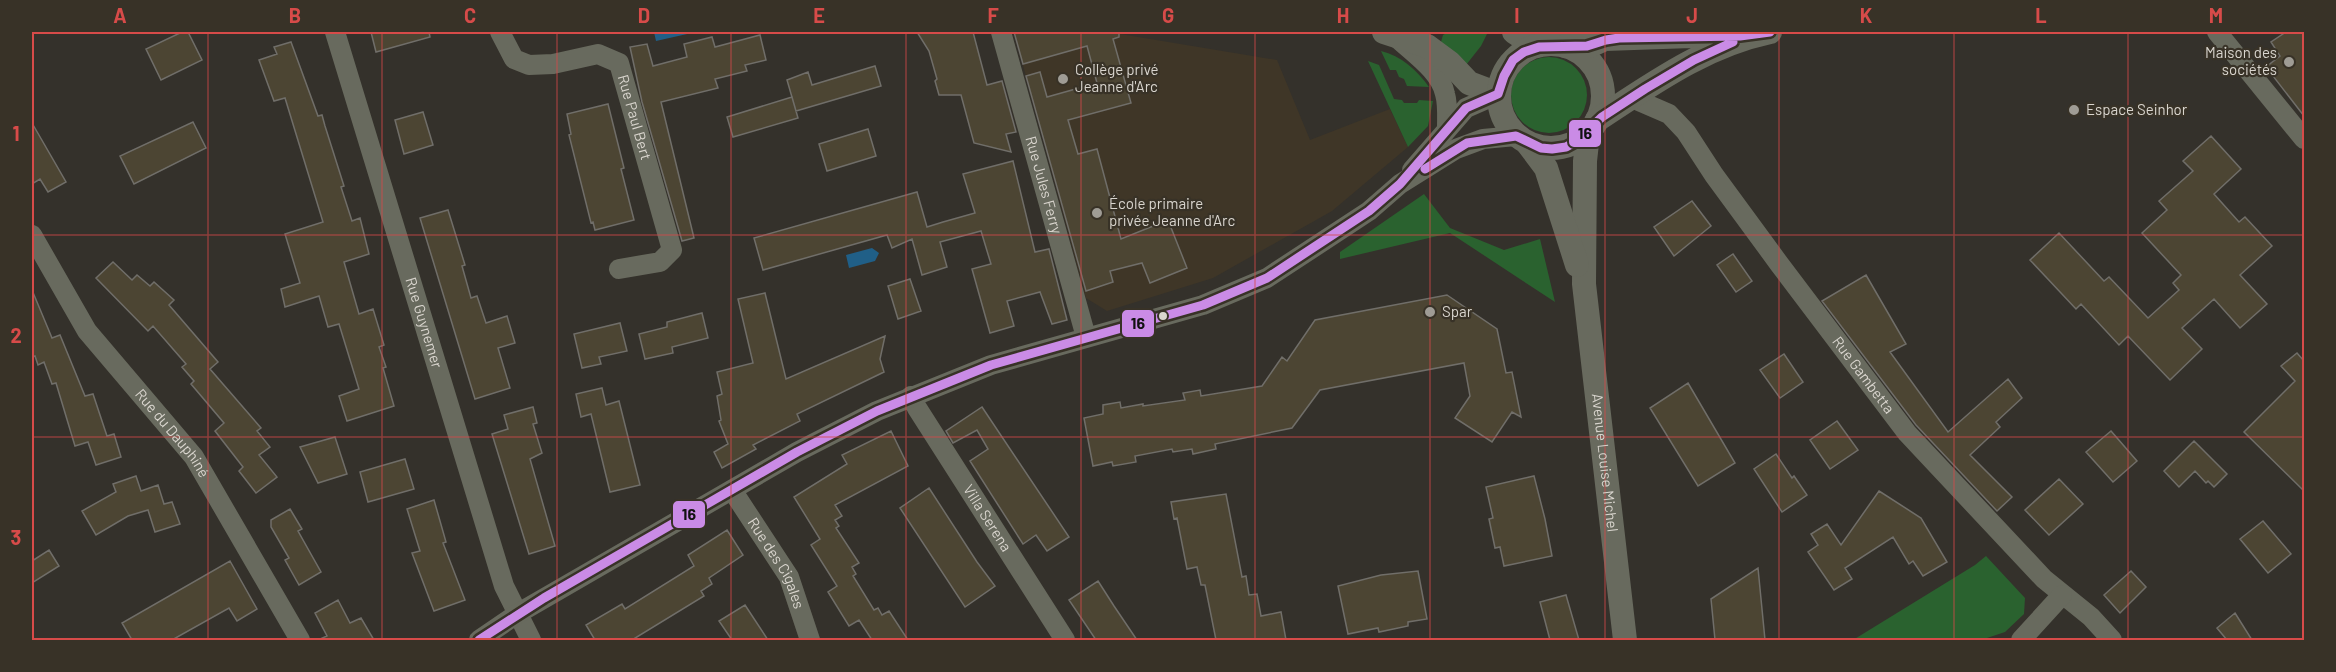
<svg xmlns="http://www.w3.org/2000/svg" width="2336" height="672" font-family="Barlow,sans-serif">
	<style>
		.built { fill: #3f3627 }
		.green { fill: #2a622f }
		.water { fill: #205f87 }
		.building { fill: #4c4533; stroke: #706e69; stroke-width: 1.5 }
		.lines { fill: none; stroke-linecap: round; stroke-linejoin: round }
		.minor { stroke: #686a5e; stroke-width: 20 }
		.tertiary { stroke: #686a5e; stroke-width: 24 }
		.bus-1-casing { stroke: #383227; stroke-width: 14 }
		.bus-1 { stroke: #ca8be6; stroke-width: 9 }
		.grid { fill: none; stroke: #d74b49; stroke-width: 1.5; stroke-opacity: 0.55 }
		.poi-dot { fill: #9f9c95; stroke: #383227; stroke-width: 2 }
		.bus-dot { fill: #d9d5ce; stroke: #383227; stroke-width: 2 }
		.labels { text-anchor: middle; stroke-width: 4.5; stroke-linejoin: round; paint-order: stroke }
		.poi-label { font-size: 15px; fill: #d9d5ce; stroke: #383227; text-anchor: start }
		.street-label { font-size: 15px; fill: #d9d5ce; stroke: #383227 }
		.line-badge { stroke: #383227; stroke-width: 2 }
		.pale-badge-label { font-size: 16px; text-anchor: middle; font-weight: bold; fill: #111 }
		.neatline { fill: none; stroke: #d74b49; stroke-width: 2 }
		.grid-label { font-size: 20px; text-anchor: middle; font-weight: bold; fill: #d74b49 }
	</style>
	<rect width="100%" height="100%" fill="#34312b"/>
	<path class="built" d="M1014 32H1108L1277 60 1310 140 1390 109 1408 147 1332 211 1213 278 1107 311 1086 298Z"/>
	<path class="green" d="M1448 32 1487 34 1481 46 1466 65 1441 42 1443 35Z
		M1381 51C1401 56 1417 70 1429 87L1407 86 1404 79 1399 77 1396 70H1390Z
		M1511 95a38 38 0 1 1 76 0a38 38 0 1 1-76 0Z
		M1368 61 1379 65 1394 99 1402 100 1404 103H1417L1419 100 1433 101 1428 126 1408 147Z
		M1424 194 1450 228 1504 250 1540 239 1555 302 1450 233 1340 259V252Z
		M1986 556 2025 598 2024 614 2005 632 1981 640H1853L1975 565Z"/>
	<path class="water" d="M654 32H696L656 41Z
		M872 248 879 253 875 261 849 268 846 255Z"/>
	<path class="building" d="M182 32H188L202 60 161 80 146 49Z
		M371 32H429L430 37 376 52Z
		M917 32H973L987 85 1002 81 1016 132 1006 134 1011 152 974 143 961 95H939L935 81 937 79 929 51Z
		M1014 32H1119V37L1113 39 1131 103 1068 120 1078 154 1097 149 1121 239 1168 220 1187 268 1150 283 1142 263 1110 271 1113 282 1086 291 1026 76 1040 72 1047 97 1097 83 1087 46 1023 64Z
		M2286 32H2304V116L2266 67 2280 56 2271 42Z
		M760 35 766 60 745 65 747 71 715 79 718 88 661 102 694 238 682 241 642 102 630 47 647 44 653 66 687 57 684 44 712 37 715 47Z
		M291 42 318 116 322 115 325 126 344 186 341 187 352 221 360 218 369 254 344 262 359 314 373 309 384 345 379 347 386 367 383 368 394 406 347 421 339 396 359 389 339 324 328 327 319 296 285 307 281 289 300 283 285 234 323 222 285 98 274 101 259 60 277 54 274 47Z
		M875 66 881 86 796 111 787 80 808 72 812 85Z
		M792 97 798 118 733 137 727 117Z
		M608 104 624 168 621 169 634 220 595 230 593 222 591 223 569 135 571 134 567 114Z
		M423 112 433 145 404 154 395 120Z
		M193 122 206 148 134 184 120 156Z
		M32 123 66 182 48 192 40 179 32 184Z
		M868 129 876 156 827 171 819 144Z
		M2211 136 2241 169 2214 194 2239 222 2245 217 2272 246 2240 275 2267 304 2240 328 2214 299 2182 328 2202 349 2170 380 2128 336 2119 345 2081 304 2076 309 2030 260 2059 233 2104 281 2109 277 2148 318 2179 290 2173 283 2181 275 2142 233 2167 210 2159 201 2193 171 2183 161Z
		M1013 161 1035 252 1049 249 1067 320 1052 324 1040 292 1007 301 1014 326 990 333 972 269 991 264 981 231 940 242 947 267 922 275 912 239 892 248 887 235 763 270 754 238 917 192 927 227 943 222 975 213 963 174Z
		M1692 201 1711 226 1674 256 1654 227Z
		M448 210 465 265 462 266 471 298 477 296 486 323 507 316 515 343 498 348 510 388 475 399 420 218Z
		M1733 254 1752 281 1736 292 1717 265Z
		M113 262 132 280 137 275 150 286 154 282 174 300 169 305 218 362 210 369 261 428 257 431 270 447 259 455 277 477 256 493 239 471 243 467 215 431 224 423 191 384 194 381 182 367 186 364 153 326 148 331 96 278Z
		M1866 275 1906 344 1890 352 1948 432 2008 379 2022 398 1996 422 2000 427 1970 455 2012 497 1997 511 1916 425 1822 301Z
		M910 279 921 311 898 319 888 286Z
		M32 290 52 338 60 335 85 396 93 394 107 436 114 434 121 457 96 465 88 442 75 446 56 383 52 384 44 362 38 365 35 356 32 357Z
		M765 293 786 379 885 336 880 359 884 372 797 414 800 421 753 445 756 449 722 468 714 452 728 444 719 421 721 420 717 396 722 394 717 372 753 363 738 299Z
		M1447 295 1497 329 1506 373 1512 372 1521 417 1512 412 1492 442 1455 418 1470 396 1464 363 1320 390 1292 428 1215 444 1216 449 1193 454 1192 449 1173 452 1172 449 1135 456 1136 462 1113 466 1112 462 1093 466 1084 418 1103 414V405L1120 402 1121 408 1143 404V406L1185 400 1183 393 1200 390 1201 396 1262 386 1282 357 1287 361 1315 320Z
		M702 313 708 338 672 347 673 353 645 359 639 334 667 327V322Z
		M620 323 627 351 599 357 601 364 582 368 574 334Z
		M2297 353 2304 361V491L2244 432 2295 381 2281 366Z
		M1784 354 1803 382 1780 398 1760 370Z
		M1688 383 1735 463 1698 486 1650 408Z
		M602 388 606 405 619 401 640 485 610 492 591 414 581 417 576 394Z
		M533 407 537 423 533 424 542 453 530 459 555 546 529 554 492 434 508 429 504 415Z
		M982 407 1069 537 1047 551 1036 535 1023 544 970 461 988 449 977 430 953 443 946 431Z
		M1837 421 1858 450 1830 469 1810 440Z
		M891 431 908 466 835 505 842 516 835 520 839 526 836 528 859 563 852 567 856 574 853 576 874 610 878 608 882 615 889 611 908 640H872L859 620 849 626 828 592 837 586 811 545 820 539 794 497 847 464 842 455Z
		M2111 431 2137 461 2113 482 2086 452Z
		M335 437 347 474 318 483 300 447Z
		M2194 441 2227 474 2214 487 2208 481 2206 483 2195 471 2179 487 2164 471Z
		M1776 454 1792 478 1794 476 1807 495 1782 512 1754 469Z
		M405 459 414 489 368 502 360 472Z
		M136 476 141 491 158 485 164 504 172 502 180 524 155 532 148 510 128 516 96 535 82 511 116 492 113 484Z
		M1534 476 1545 519 1552 556 1504 566 1500 547 1495 548 1489 519 1493 518 1486 487Z
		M2059 479 2083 504 2049 535 2025 510Z
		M929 488 977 562 995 586 965 607 900 508Z
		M1879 491 1921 518 1947 562 1923 576 1913 561 1909 564 1893 537 1845 568 1852 579 1834 590 1808 552 1818 545 1811 534 1827 524 1841 545Z
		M1226 494 1242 577 1246 576 1249 595 1257 594 1261 616 1281 612 1286 640H1216L1205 585H1201L1197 567 1187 569 1177 518 1174 519 1171 502Z
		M434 500 446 542 443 543 465 600 434 611 412 553 420 551 407 509Z
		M290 509 302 529 298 531 321 572 299 585 285 560 289 558 271 527V520Z
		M2263 521 2291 554 2268 573 2240 539Z
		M727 530 743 555 709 578 712 584 701 591 704 596 632 640H595L586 625 622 604 625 609 694 566 688 555Z
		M49 550 59 566 32 583V561Z
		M230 561 257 609 237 621 229 608 172 640H132L122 623Z
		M1758 568 1765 640H1715L1711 599Z
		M1418 571 1427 619 1408 622V626L1379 632 1378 628 1348 634 1338 586 1381 575Z
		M2131 571 2146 587 2120 613 2104 595Z
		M1098 581 1114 606 1137 640H1096L1069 600Z
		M1566 595 1579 640H1550L1540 602Z
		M338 600 350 623 361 618 374 640H318L327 636 315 613Z
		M745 605 768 640H732L719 621Z
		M2235 613 2252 640H2227L2217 628Z"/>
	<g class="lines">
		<g class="minor">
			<path id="s1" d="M335 32 504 586 531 640"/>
			<path id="s2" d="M500 32 514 59 529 65 553 64 598 54 619 63 672 250 660 262 619 269"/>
			<path id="s3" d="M1001 32 1086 337"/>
			<path d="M2217 32 2304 139"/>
			<path d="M1395 36C1411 52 1440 70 1445 94 1448 104 1447 117 1447 127"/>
			<path id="s4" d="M1632 98 1669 114 1686 132 1714 175 1780 265 1907 433 2044 579 2091 617 2112 640"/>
			<path d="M1412 170 1466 108 1498 94"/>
			<path id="s5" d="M32 235 87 331 194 457 300 640"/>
			<path id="s6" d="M911 396 917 408 1065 640"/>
			<path id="s7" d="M732 490 789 577 810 640"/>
			<path d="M479 640 517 614 797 452 877 411 991 365 1203 305 1267 278 1369 211 1400 184 1456 149 1483 139 1516 136"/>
			<path d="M2021 640 2062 595"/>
		</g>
		<g class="tertiary">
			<path d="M1384 32 1427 46 1450 63 1469 83 1498 94"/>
			<path d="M1514 32 1535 46"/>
			<circle cx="1551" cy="96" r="52"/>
			<path d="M1566 46H1590L1605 39 1691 36 1736 37"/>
			<path d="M1597 120C1652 84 1704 46 1770 32"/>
			<path id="s8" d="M1588 134 1585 161 1584 284 1625 640"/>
			<path d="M1528 144 1546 168 1577 265"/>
		</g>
		<defs>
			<path id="bus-1" d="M1425 169 1467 143 1516 136 1541 148 1552 149 1566 147 1577 141 1602 117 1645 89 1694 60 1733 42
				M479 640 544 598 797 452 877 411 991 365 1203 305 1267 278 1369 211 1400 184 1466 108 1498 94 1504 76 1513 60 1524 52 1539 47 1587 46 1606 40 1619 38 1740 36 1770 32"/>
		</defs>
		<use href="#bus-1" class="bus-1-casing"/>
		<use href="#bus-1" class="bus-1"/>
	</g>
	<path class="grid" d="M208 32V640M382 32V640M557 32V640M731 32V640M906 32V640M1081 32V640M1255 32V640M1430 32V640M1605 32V640M1779 32V640M1954 32V640M2128 32V640M32 235H2304M32 437H2304"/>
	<g class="poi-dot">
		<circle cx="2289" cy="62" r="6"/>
		<circle cx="1063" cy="79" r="6"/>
		<circle cx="2074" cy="110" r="6"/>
		<circle cx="1097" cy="213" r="6"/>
		<circle cx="1430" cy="312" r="6"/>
	</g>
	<circle class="bus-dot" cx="1163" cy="316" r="5"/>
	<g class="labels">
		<g class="poi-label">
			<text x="2277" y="58" text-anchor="end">Maison des<tspan x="2277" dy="17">sociétés</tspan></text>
			<text x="1075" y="75">Collège privé<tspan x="1075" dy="17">Jeanne d'Arc</tspan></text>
			<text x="2086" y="115">Espace Seinhor</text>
			<text x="1109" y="209">École primaire<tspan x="1109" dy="17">privée Jeanne d'Arc</tspan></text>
			<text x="1442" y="317">Spar</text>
		</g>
		<g class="street-label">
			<text dy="5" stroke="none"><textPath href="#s2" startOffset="196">Rue Paul Bert</textPath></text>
			<text dy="5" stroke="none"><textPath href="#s3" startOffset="159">Rue Jules Ferry</textPath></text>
			<text dy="5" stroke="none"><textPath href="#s1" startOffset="304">Rue Guynemer</textPath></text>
			<text dy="5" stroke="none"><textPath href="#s4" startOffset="366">Rue Gambetta</textPath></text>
			<text dy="5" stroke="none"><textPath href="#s5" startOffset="244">Rue du Dauphiné</textPath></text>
			<text dy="5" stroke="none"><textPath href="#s8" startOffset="330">Avenue Louise Michel</textPath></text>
			<text dy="5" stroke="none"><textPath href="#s6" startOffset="144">Villa Serena</textPath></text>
			<text dy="5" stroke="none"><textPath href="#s7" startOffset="86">Rue des Cigales</textPath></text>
		</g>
	</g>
	<g class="line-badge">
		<rect x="1568" y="119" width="34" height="29" rx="6" fill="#ca8be6"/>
		<rect x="1121" y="309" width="34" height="29" rx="6" fill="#ca8be6"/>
		<rect x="672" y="500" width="34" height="29" rx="6" fill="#ca8be6"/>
	</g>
	<g class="pale-badge-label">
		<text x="1585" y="139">16</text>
		<text x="1138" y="329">16</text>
		<text x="689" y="520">16</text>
	</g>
	<rect width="2336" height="672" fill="none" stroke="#383227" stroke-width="66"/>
	<rect x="33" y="33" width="2270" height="606" class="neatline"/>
	<g class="grid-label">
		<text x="120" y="23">A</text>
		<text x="295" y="23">B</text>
		<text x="470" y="23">C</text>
		<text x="644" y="23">D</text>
		<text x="819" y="23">E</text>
		<text x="993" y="23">F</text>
		<text x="1168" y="23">G</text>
		<text x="1343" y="23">H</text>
		<text x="1517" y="23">I</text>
		<text x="1692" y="23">J</text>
		<text x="1866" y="23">K</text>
		<text x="2041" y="23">L</text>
		<text x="2216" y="23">M</text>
		<text x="16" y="141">1</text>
		<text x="16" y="343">2</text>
		<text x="16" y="545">3</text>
	</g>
</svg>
